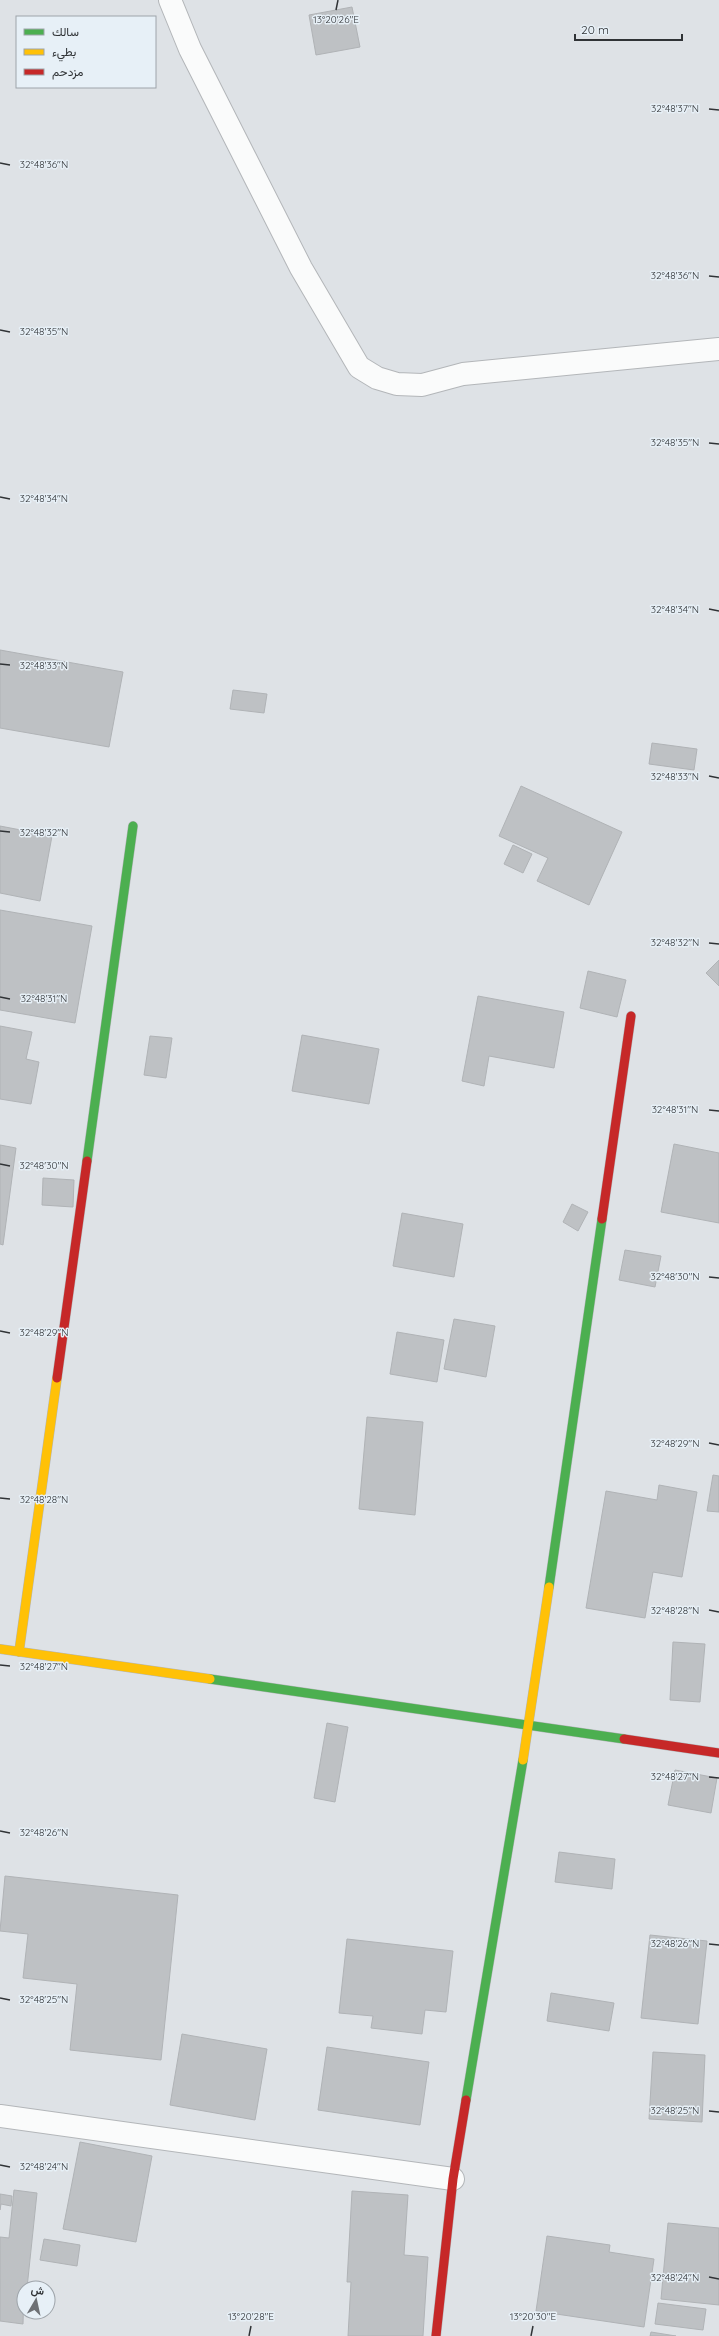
<svg xmlns="http://www.w3.org/2000/svg" width="719" height="2336" font-family="Quicksand,Vazirmatn,sans-serif">
	<style>
		.building { fill: #bec1c4; stroke: #b0b3b6 }
		.lines { fill: none; stroke-linecap: round; stroke-linejoin: round }
		.street-casing { stroke: #b3b6b9; stroke-width: 24 }
		.fast-casing { stroke: #b3b6b9; stroke-width: 10 }
		.slow-casing { stroke: #b3b6b9; stroke-width: 10 }
		.jam-casing { stroke: #b3b6b9; stroke-width: 10 }
		.street { stroke: #fafbfb; stroke-width: 22 }
		.fast { stroke: #4caf50; stroke-width: 9 }
		.slow { stroke: #ffc107; stroke-width: 9 }
		.jam { stroke: #c62828; stroke-width: 9 }
		.ticks { fill: none; stroke: #303336; stroke-width: 1.5 }
		.ticks-label { font-size: 10px; text-anchor: middle; fill: #303336; stroke: #e7f0f7; stroke-width: 3; stroke-linejoin: round; paint-order: stroke }
	</style>
	<rect width="100%" height="100%" fill="#dee2e6"/>
	<path class="building" d="M352 7 360 47 316 55 309 15Z
		M0 650 123 672 109 747 0 728Z
		M233 690 267 694 264 713 230 709Z
		M652 743 697 749 694 770 649 764Z
		M521 786 622 832 589 905 537 881 548 858 499 836Z
		M0 826 52 836 40 901 0 893Z
		M513 845 532 854 523 873 504 864Z
		M0 910 92 926 75 1023 0 1010Z
		M719 960V986L706 973Z
		M588 971 626 980 617 1017 580 1008Z
		M478 996 564 1012 554 1068 489 1056 484 1086 462 1081Z
		M0 1026 32 1032 26 1059 39 1062 31 1104 0 1099Z
		M302 1035 379 1049 369 1104 292 1091Z
		M150 1036 172 1038 166 1078 144 1075Z
		M674 1144 719 1153V1223L661 1212Z
		M0 1145 16 1148 3 1245 0 1244Z
		M43 1178 74 1180 73 1207 42 1205Z
		M572 1204 588 1212 578 1231 563 1222Z
		M402 1213 463 1224 454 1277 393 1266Z
		M625 1250 661 1256 655 1287 619 1280Z
		M454 1319 495 1326 486 1377 444 1369Z
		M397 1332 444 1340 437 1382 390 1374Z
		M367 1417 423 1422 415 1515 359 1509Z
		M713 1475 719 1476V1512L707 1511Z
		M659 1485 697 1492 682 1577 653 1572 645 1618 586 1608 606 1491 657 1500Z
		M673 1642 705 1644 700 1702 670 1700Z
		M327 1723 348 1727 335 1802 314 1798Z
		M675 1770 717 1778 711 1813 668 1805Z
		M559 1852 615 1859 612 1889 555 1882Z
		M5 1876 178 1895 161 2060 70 2050 77 1984 23 1978 28 1934 0 1931Z
		M650 1935 707 1941 698 2024 641 2018Z
		M347 1939 453 1951 446 2012 425 2010 422 2034 371 2028 373 2016 339 2013Z
		M551 1993 614 2003 609 2031 547 2021Z
		M182 2034 267 2049 255 2120 170 2105Z
		M327 2047 429 2062 420 2125 318 2110Z
		M653 2052 705 2055 702 2122 649 2119Z
		M80 2142 152 2156 136 2242 63 2229Z
		M14 2190 37 2193 27 2288H24L23 2324 0 2321V2237L9 2238Z
		M352 2191 408 2195 404 2255 428 2257 423 2336H348L351 2282H347Z
		M0 2194 12 2196 11 2206 1 2204 0 2210Z
		M668 2223 719 2228V2305L661 2299Z
		M547 2236 610 2245 609 2252 654 2259 644 2327 536 2311Z
		M44 2239 80 2245 77 2266 40 2260Z
		M658 2303 706 2309 703 2330 655 2324Z
		M651 2332 676 2336H650Z"/>
	<g class="lines">
		<defs>
			<path id="street" d="M170 0 190 49 301 268 359 367 377 378 397 384 422 385 463 374 719 349
				M0 2116 453 2179"/>
			<path id="fast" d="M87 1161 133 826
				M549 1587 602 1219
				M210 1679 624 1739
				M466 2100 523 1760"/>
			<path id="slow" d="M0 1649 210 1679
				M19 1652 57 1378
				M523 1760 549 1587"/>
			<path id="jam" d="M602 1219 631 1016
				M57 1378 87 1161
				M624 1739 719 1753
				M436 2336 453 2179 466 2100"/>
		</defs>
		<use href="#street" class="street-casing"/>
		<use href="#fast" class="fast-casing"/>
		<use href="#slow" class="slow-casing"/>
		<use href="#jam" class="jam-casing"/>
		<use href="#street" class="street"/>
		<use href="#fast" class="fast"/>
		<use href="#slow" class="slow"/>
		<use href="#jam" class="jam"/>
	</g>
	<path class="ticks" d="M336 10 338 0M709 109 719 110M0 163 10 165M709 276 719 277M0 330 10 332M709 443 719 444M0 497 10 499M709 609 719 611M0 664 10 665M709 776 719 778M0 831 10 832M709 943 719 944M0 997 10 999M709 1110 719 1111M0 1164 10 1166M709 1277 719 1278M0 1331 10 1333M709 1443 719 1445M0 1498 10 1499M709 1610 719 1612M0 1665 10 1666M709 1777 719 1778M0 1831 10 1833M709 1944 719 1945M0 1998 10 2000M709 2111 719 2112M0 2165 10 2167M709 2277 719 2279M249 2336 251 2326M531 2336 533 2326"/>
	<g class="ticks-label">
		<text x="336" y="23">13°20'26"E</text>
		<text x="675" y="112">32°48'37"N</text>
		<text x="44" y="168">32°48'36"N</text>
		<text x="675" y="279">32°48'36"N</text>
		<text x="44" y="335">32°48'35"N</text>
		<text x="675" y="446">32°48'35"N</text>
		<text x="44" y="502">32°48'34"N</text>
		<text x="675" y="613">32°48'34"N</text>
		<text x="44" y="669">32°48'33"N</text>
		<text x="675" y="780">32°48'33"N</text>
		<text x="44" y="836">32°48'32"N</text>
		<text x="675" y="946">32°48'32"N</text>
		<text x="44" y="1002">32°48'31"N</text>
		<text x="675" y="1113">32°48'31"N</text>
		<text x="44" y="1169">32°48'30"N</text>
		<text x="675" y="1280">32°48'30"N</text>
		<text x="44" y="1336">32°48'29"N</text>
		<text x="675" y="1447">32°48'29"N</text>
		<text x="44" y="1503">32°48'28"N</text>
		<text x="675" y="1614">32°48'28"N</text>
		<text x="44" y="1670">32°48'27"N</text>
		<text x="675" y="1780">32°48'27"N</text>
		<text x="44" y="1836">32°48'26"N</text>
		<text x="675" y="1947">32°48'26"N</text>
		<text x="44" y="2003">32°48'25"N</text>
		<text x="675" y="2114">32°48'25"N</text>
		<text x="44" y="2170">32°48'24"N</text>
		<text x="675" y="2281">32°48'24"N</text>
		<text x="251" y="2320">13°20'28"E</text>
		<text x="533" y="2320">13°20'30"E</text>
	</g>
	<rect x="16" y="16" width="140" height="72" fill="#e7f0f7" stroke="#9ea4aa"/>
	<rect x="24" y="29" width="20" height="6" fill="#4caf50" stroke="#9ea4aa"/>
	<text x="52" y="36" font-size="12" fill="#303336">سالك</text>
	<rect x="24" y="49" width="20" height="6" fill="#ffc107" stroke="#9ea4aa"/>
	<text x="52" y="56" font-size="12" fill="#303336">بطيء</text>
	<rect x="24" y="69" width="20" height="6" fill="#c62828" stroke="#9ea4aa"/>
	<text x="52" y="76" font-size="12" fill="#303336">مزدحم</text>
	<g transform="translate(36 2300) rotate(9)"><circle r="19" fill="#e7f0f7" stroke="#9ea4aa"/>
	<path d="M0-3L7 15L0 10L-7 15Z" fill="#6d7074"/>
	<text y="-6" font-size="11" font-weight="bold" text-anchor="middle" fill="#303336">ش</text>
	</g>
	<path d="M575 34v6h107v-6" fill="none" stroke="#303336" stroke-width="2"/>
	<text x="581" y="34" font-size="12" fill="#303336" stroke="#e7f0f7" stroke-width="3" paint-order="stroke">20 m</text>
</svg>
